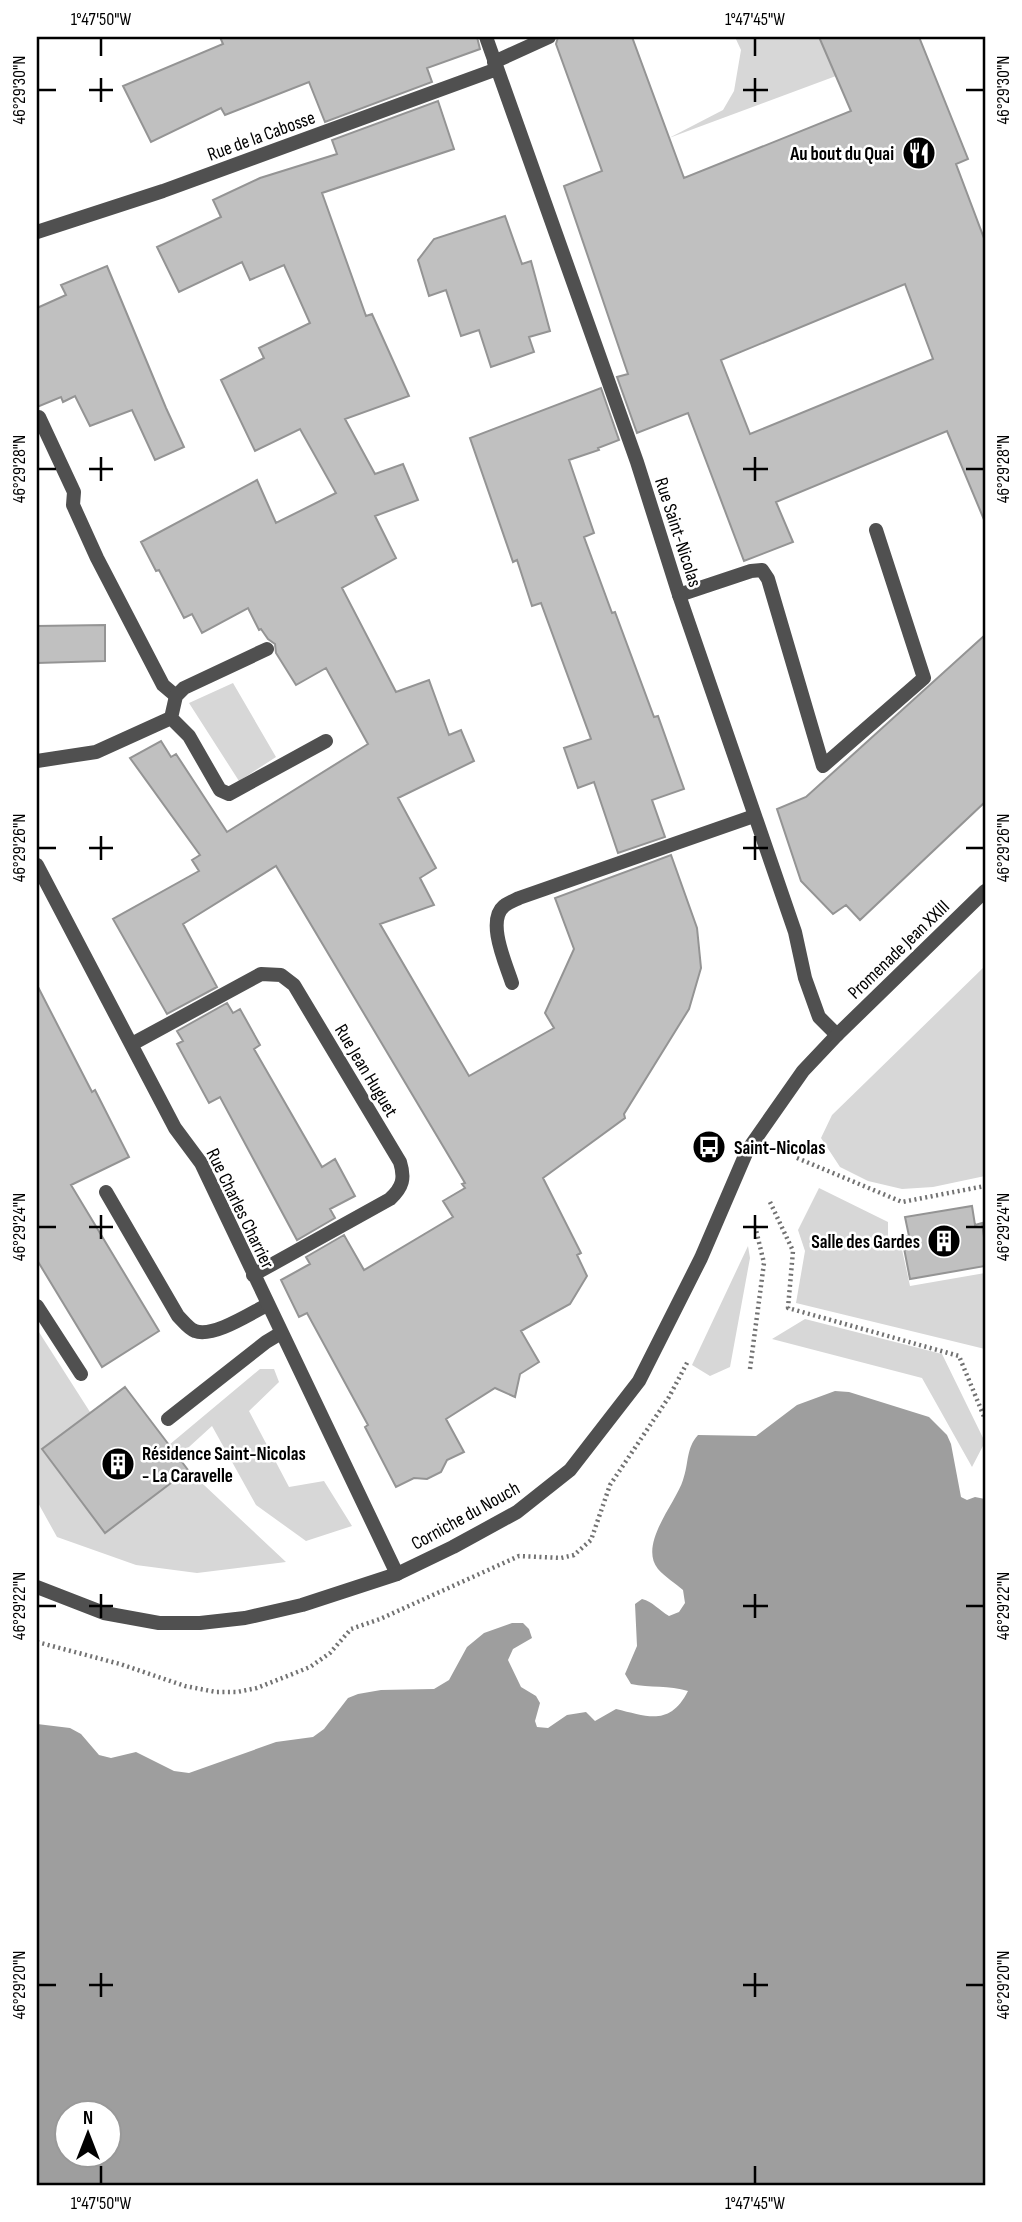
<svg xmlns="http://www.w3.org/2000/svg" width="1022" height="2222" font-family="'Sofia Sans Condensed',sans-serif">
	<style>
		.green { fill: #d7d7d7 }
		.water { fill: #9e9e9e; fill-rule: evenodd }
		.building { fill: #c0c0c0; stroke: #949494; stroke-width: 2; fill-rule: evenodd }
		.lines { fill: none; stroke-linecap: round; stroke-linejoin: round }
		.path { stroke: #727272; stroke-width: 4.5; stroke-dasharray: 2 3.5; stroke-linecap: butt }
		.service { stroke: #505050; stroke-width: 14 }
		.minor { stroke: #505050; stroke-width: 14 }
		.tertiary { stroke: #505050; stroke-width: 14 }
		.ticks { fill: none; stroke: #000; stroke-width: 2.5 }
		.labels { text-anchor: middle; stroke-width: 5; stroke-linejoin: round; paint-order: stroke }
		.street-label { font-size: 19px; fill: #000; stroke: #fff }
		.poi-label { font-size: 19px; font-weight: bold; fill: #000; stroke: #fff; text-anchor: end }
		.neatline { fill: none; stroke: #000; stroke-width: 2.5 }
		.ticks-label { font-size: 18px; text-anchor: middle; fill: #000 }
	</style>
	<rect width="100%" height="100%" fill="#fff"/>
	<path class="green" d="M735 37H819L836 76 669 138 723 110 734 91 741 50Z
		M233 683 276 757 239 781 189 703Z
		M985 966V1176L933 1187 902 1189 868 1181 840 1167 821 1138 832 1115Z
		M819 1188 888 1222V1247L901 1245 910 1286 985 1273V1349L796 1303 805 1251 798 1230Z
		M748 1246 750 1258 730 1367 710 1376 692 1365Z
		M805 1319 942 1354 985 1442 972 1467 922 1378 772 1339Z
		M37 1329 90 1412 42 1450 105 1533 188 1470 286 1562 197 1573 136 1565 57 1537 37 1501Z
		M260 1369H274L279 1382 249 1411 289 1487 324 1481 352 1526 306 1541 256 1505 212 1426 178 1457 169 1445Z"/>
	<path class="water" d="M835 1391 849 1392 929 1417 947 1435 951 1444 961 1497 967 1500 975 1497 985 1499V2185H37V1724L70 1728 81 1734 99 1755 111 1758 136 1752 174 1771 189 1773 276 1742 313 1737 324 1729 348 1698 358 1694 381 1690 434 1689 449 1680 467 1647 484 1633 512 1623H523L529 1629 532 1638 513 1649 508 1660 521 1687 536 1696 540 1703 535 1721 537 1727 548 1728 567 1715 586 1712 595 1721 616 1709C649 1717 670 1726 688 1691 669 1685 650 1688 631 1684L625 1674 637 1646 635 1604 642 1599C653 1602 659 1610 669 1616L679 1612 685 1603 683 1590C676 1584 665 1577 658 1569 638 1544 676 1503 683 1480 689 1463 686 1448 698 1435L756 1436 797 1405ZM66 2114H108V2156H66Z"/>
	<path class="building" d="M220 37H477L480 49 427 68 432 82 325 122 309 82 225 115 221 108 151 142 123 86 223 44Z
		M558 37H632L684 178 851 111 819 37H919L968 159 956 164 985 241V522L947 431 776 502 793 542 744 561 688 413 637 433 617 377 628 374 564 186 602 171 556 44ZM905 284 933 359 750 434 721 360Z
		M438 101 454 149 322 193 366 316 372 314 409 396 345 419 375 474 403 464 418 500 375 516 396 558 342 588 396 692 429 680 449 735 461 730 474 761 398 798 436 868 420 878 434 905 380 924 469 1076 554 1028 545 1013 574 949 555 898 671 855 697 928 701 968 689 1009 624 1114 625 1118 543 1178 581 1253 577 1255 587 1276 570 1304 521 1331 539 1362 520 1374 515 1397 495 1388 446 1419 464 1452 447 1460 441 1472 427 1479 414 1478 396 1487 365 1427 368 1425 307 1313 299 1317 281 1280 310 1264 306 1257 344 1235 364 1270 453 1217 443 1201 465 1188 462 1184 465 1183 276 866 183 924 217 987 167 1014 113 919 199 871 192 860 200 855 130 758 161 741 171 757 176 754 227 832 368 744 326 668 296 685 276 653 275 644 268 639 261 629 259 630 248 608 202 633 192 614 184 618 159 570 156 571 141 542 257 480 276 523 336 493 300 429 255 451 221 380 264 358 259 348 310 323 284 265 250 280 242 262 179 292 157 247 221 217 213 200 260 178 337 154 332 140Z
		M505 216 522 264 531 261 550 331 529 337 534 352 491 367 479 330 461 336 446 290 429 296 418 260 434 239Z
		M107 266 166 408 184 447 155 460 132 410 90 426 75 396 63 402 61 397 37 407V308L66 295 61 285Z
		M601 388 619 440 598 448 599 450 569 460 594 533 584 537 612 613 615 612 654 717 658 716 684 789 652 800 665 837 618 853 594 782 578 788 564 748 591 739 541 603 532 606 517 560 513 562 470 438Z
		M105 625V661L37 663V626Z
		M985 635V802L860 920 846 905 833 914 801 881 777 809 806 797Z
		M37 985 92 1092 95 1090 129 1157 71 1185 159 1331 102 1367 37 1260Z
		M227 1003 233 1013 240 1009 260 1045 254 1049 322 1167 335 1159 355 1196 330 1209 335 1218 297 1240 220 1097 209 1103 177 1044 183 1041 177 1031Z
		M972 1206 975 1225 982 1223 985 1244V1266L910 1279 902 1238 909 1236 905 1217Z
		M125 1387 188 1470 105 1533 42 1449Z"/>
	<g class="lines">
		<path class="path" d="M797 1158 902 1202 985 1186
			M770 1202 793 1251 788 1308 959 1356 985 1419
			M750 1369 764 1263 755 1226
			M37 1642 120 1664 185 1686 216 1692H237L257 1688 310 1667 330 1653 351 1629 380 1619 519 1556 561 1558 574 1555 591 1540 610 1485 669 1397 688 1361"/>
		<path class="service" d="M494 62 549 37
			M39 417 74 492 73 505 97 558 163 685 176 696
			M679 595 751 571 762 570 768 579 823 766 924 678 876 530
			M512 983C506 964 486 921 504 906 508 903 515 900 519 898L754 816
			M106 1192 178 1316C183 1321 189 1329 195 1331 213 1338 251 1313 267 1305
			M168 1419 266 1342 281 1333"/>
		<path class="minor" d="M486 37 637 462 679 595 795 932 805 978 819 1017 837 1035
			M37 232 163 191 497 69
			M171 718 189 736 220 790 229 794 326 741
			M37 761 96 752 171 718 176 696 184 688 267 649
			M37 865 175 1128 201 1163 397 1574
			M132 1044 261 974 281 975 294 985 400 1162C405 1178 403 1187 390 1199L253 1275
			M37 1306 81 1374"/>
		<path class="tertiary" d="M37 1587 104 1613 159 1623H200L245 1618 302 1605 397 1574 453 1547 517 1512 570 1470 639 1381 701 1258 747 1151 803 1071 837 1035 985 891"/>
	</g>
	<path class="ticks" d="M101 38V56M755 38V56M101 78V102M755 78V102M38 90H56M89 90H113M743 90H768M966 90H984M101 457V481M755 457V481M38 469H56M89 469H113M743 469H768M966 469H984M101 836V860M755 836V860M38 848H56M89 848H113M743 848H768M966 848H984M101 1215V1239M755 1215V1239M38 1227H56M89 1227H113M743 1227H768M966 1227H984M101 1594V1618M755 1594V1618M38 1606H56M89 1606H113M743 1606H768M966 1606H984M101 1973V1997M755 1973V1997M38 1985H56M89 1985H113M743 1985H768M966 1985H984M101 2166V2184M755 2166V2184"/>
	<defs>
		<symbol id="restaurant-disc" viewBox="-11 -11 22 22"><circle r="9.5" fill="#000" stroke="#fff"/><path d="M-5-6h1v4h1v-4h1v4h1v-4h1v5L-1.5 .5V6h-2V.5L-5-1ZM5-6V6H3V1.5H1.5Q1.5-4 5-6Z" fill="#fff"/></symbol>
		<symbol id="bus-disc" viewBox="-11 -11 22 22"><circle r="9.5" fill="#000" stroke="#fff"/><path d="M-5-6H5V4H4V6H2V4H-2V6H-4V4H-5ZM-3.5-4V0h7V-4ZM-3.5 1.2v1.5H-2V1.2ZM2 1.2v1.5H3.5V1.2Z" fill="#fff"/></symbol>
		<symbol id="building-disc" viewBox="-11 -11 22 22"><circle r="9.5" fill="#000" stroke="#fff"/><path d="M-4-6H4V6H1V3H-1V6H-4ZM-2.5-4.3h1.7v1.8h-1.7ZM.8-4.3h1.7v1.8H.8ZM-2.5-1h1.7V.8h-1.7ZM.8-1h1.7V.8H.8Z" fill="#fff"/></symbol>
	</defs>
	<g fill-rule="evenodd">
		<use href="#restaurant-disc" x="900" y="134" width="38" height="38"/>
		<use href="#bus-disc" x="690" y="1128" width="38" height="38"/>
		<use href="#building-disc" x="925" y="1222" width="38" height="38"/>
		<use href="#building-disc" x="99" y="1445" width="38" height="38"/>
	</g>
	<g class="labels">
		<g class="street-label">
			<text transform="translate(261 135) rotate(-20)" y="7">Rue de la Cabosse</text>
			<text transform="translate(679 532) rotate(72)" y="7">Rue Saint-Nicolas</text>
			<text transform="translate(898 949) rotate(-44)" y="7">Promenade Jean XXIII</text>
			<text transform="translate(367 1070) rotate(59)" y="7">Rue Jean Huguet</text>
			<text transform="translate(241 1208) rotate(64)" y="7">Rue Charles Charrier</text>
			<text transform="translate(465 1515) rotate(-29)" y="7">Corniche du Nouch</text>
		</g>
		<g class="poi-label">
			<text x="894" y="160">Au bout du Quai</text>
			<text x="734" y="1154" text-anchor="start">Saint-Nicolas</text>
			<text x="920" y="1248">Salle des Gardes</text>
			<text x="142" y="1460" text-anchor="start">Résidence Saint-Nicolas<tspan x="142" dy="22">- La Caravelle</tspan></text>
		</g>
	</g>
	<rect width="1022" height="2222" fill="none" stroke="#ffffff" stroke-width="77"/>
	<g transform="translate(88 2134)"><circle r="33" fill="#ffffff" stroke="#999999" stroke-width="2"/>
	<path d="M0-5L12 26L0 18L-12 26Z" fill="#000000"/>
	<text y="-10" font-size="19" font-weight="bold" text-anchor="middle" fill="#000000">N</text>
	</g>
	<rect x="38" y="38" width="946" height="2146" class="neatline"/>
	<g class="ticks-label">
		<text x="101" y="25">1°47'50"W</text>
		<text x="755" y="25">1°47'45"W</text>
		<text transform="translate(19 90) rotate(-90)" y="6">46°29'30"N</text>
		<text transform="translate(1003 90) rotate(-90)" y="6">46°29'30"N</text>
		<text transform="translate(19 469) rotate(-90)" y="6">46°29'28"N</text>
		<text transform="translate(1003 469) rotate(-90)" y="6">46°29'28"N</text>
		<text transform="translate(19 848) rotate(-90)" y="6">46°29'26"N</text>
		<text transform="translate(1003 848) rotate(-90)" y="6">46°29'26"N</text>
		<text transform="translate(19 1227) rotate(-90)" y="6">46°29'24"N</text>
		<text transform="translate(1003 1227) rotate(-90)" y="6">46°29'24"N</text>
		<text transform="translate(19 1606) rotate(-90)" y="6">46°29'22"N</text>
		<text transform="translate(1003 1606) rotate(-90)" y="6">46°29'22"N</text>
		<text transform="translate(19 1985) rotate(-90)" y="6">46°29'20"N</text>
		<text transform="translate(1003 1985) rotate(-90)" y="6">46°29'20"N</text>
		<text x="101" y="2209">1°47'50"W</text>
		<text x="755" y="2209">1°47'45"W</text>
	</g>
</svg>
